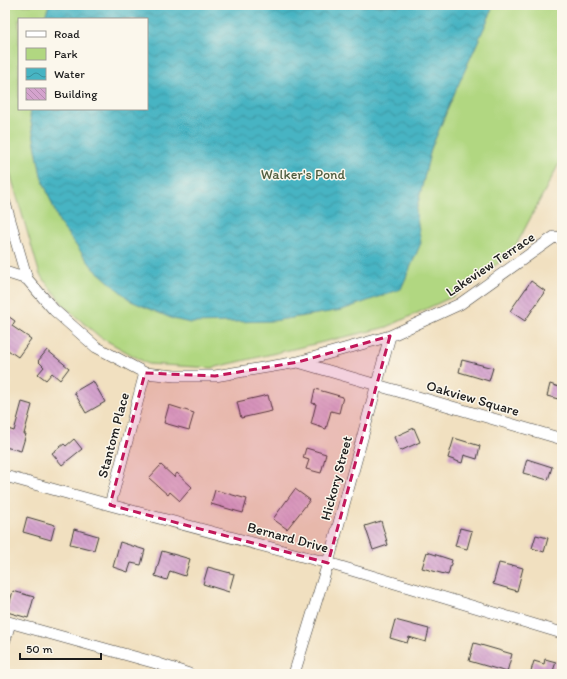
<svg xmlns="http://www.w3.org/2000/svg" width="567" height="679" font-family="Itim,sans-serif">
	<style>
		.green { fill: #b1d781; stroke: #667a4e; fill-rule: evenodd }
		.water { fill: url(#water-waves); stroke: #326870 }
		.building { fill: url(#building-back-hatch) }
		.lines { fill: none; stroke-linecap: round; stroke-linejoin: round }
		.minor-casing { stroke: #3c3935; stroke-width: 12 }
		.minor { stroke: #fff; stroke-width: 11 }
		.marked { fill: #c2185b; fill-opacity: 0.2; stroke: #c2185b; stroke-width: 3; stroke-dasharray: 8 5; stroke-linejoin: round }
		.labels { text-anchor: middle; stroke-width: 3; stroke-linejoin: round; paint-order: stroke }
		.park-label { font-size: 14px; fill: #505d3f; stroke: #fbf7ec }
		.street-label { font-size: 14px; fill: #1c1c1c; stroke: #fbf7ec }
	</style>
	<defs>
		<pattern id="water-waves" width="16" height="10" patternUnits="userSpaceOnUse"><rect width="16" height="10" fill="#47b4c3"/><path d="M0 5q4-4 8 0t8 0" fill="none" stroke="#3a929e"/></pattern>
		<pattern id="building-back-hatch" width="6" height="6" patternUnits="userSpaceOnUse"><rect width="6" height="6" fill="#d4a3cd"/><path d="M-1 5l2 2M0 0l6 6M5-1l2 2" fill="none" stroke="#b58caf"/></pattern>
	</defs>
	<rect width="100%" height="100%" fill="#fbf7ec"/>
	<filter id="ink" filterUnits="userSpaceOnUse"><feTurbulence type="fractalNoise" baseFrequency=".025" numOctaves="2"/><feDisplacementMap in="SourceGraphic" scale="8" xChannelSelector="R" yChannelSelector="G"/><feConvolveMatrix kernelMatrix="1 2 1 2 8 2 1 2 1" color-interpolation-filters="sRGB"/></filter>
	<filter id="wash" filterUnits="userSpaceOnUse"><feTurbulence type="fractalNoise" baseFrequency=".012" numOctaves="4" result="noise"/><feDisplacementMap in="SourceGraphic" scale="16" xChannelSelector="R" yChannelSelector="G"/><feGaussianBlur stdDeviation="0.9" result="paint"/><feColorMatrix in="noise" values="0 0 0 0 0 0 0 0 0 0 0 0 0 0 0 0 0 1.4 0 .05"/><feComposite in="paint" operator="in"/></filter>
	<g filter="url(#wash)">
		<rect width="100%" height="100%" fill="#f1e0c0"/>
		<path class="green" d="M5 5H562V158L512 253 454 296 387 327 212 368 148 364 100 337 66 308 40 275 5 156ZM19 19H147V109H19Z"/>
		<path class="water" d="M49 5H493L490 15 455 92 431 149 416 212 421 243 401 289 342 310 273 321 190 323 173 319 131 301 93 268 60 224 41 176 30 117 31 109H147V19H44Z"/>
		<g id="blocks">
			<path class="building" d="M531 281 545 291 525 321 510 311Z
				M5 314 15 321 12 326 31 339 18 357 5 348Z
				M47 350 69 368 60 380 52 373 46 380 38 374 44 367 38 361Z
				M462 360 493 368 489 381 459 372Z
				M93 381 105 402 86 413 74 392Z
				M550 384 562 388V400L547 396Z
				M315 389 343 397 339 413 331 411 326 429 311 424 316 404 312 403Z
				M268 395 272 411 241 418 237 402Z
				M22 402 32 405 24 434H26L21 451 5 447V428L14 431Z
				M169 405 194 413 189 430 164 423Z
				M414 428 420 442 400 451 394 437Z
				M454 438 480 446 477 459 464 455 462 463 448 458Z
				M74 439 82 449 62 465 52 453 64 444 66 446Z
				M306 448 326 454 321 473 306 469 309 460 303 458Z
				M527 459 552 467 548 480 523 473Z
				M161 465 174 477 177 473 192 487 180 501 170 492 168 495 149 478Z
				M295 489 310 500 287 529 273 519Z
				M215 490 247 499 243 513 211 504Z
				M27 517 55 525 51 540 23 532Z
				M381 521 388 545 373 550 365 526Z
				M460 528 472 531 467 549 455 546Z
				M74 529 98 536 94 550 70 544Z
				M536 535 548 538 544 552 532 548Z
				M120 542 145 550 141 565 131 563 128 572 113 567Z
				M162 551 190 559 185 576 170 571 167 580 155 576Z
				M427 552 452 560 448 575 422 568Z
				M499 563 512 566V565L523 568 517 591 493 584Z
				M208 567 234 574 229 592 203 584Z
				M13 591 34 597 28 618 7 612Z
				M395 620 429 629 426 642 409 637 407 643 390 638Z
				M474 643 512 654 507 672 469 661Z
				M545 659 556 662 552 674H530L534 661 544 664Z"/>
		</g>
	</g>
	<g filter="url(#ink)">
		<use href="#blocks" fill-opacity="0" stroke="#3c3935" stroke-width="1"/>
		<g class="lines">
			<defs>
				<path id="minor" d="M5 203 27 279 54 310 96 347 145 373 175 376H215L298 362 390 336 460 304 554 237 562 238
					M5 272 27 279
					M298 362 562 439
					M5 476 110 505 328 563 562 633
					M110 505 145 373
					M5 621 156 663 189 674
					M5 640 10 623
					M294 674 328 563 390 336"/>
			</defs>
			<use href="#minor" class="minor-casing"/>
			<use href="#minor" class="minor"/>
		</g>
	</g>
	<path class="marked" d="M390 336 328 563 110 505 145 373 215 376 298 362Z"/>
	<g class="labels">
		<g class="park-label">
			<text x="303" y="179">Walker's Pond</text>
		</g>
		<g class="street-label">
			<text transform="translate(490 264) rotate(-34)" y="5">Lakeview Terrace</text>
			<text transform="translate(473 398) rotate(16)" y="5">Oakview Square</text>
			<text transform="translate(113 435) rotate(-75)" y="5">Stantom Place</text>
			<text transform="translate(336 478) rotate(-75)" y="5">Hickory Street</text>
			<text transform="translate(288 537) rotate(15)" y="5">Bernard Drive</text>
		</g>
	</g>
	<rect width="567" height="679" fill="none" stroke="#fbf7ec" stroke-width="20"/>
	<rect x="18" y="18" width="130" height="92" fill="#fbf7ec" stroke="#a29f99"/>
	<rect x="26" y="31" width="20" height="6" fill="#ffffff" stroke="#a29f99"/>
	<text x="54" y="38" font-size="12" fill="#1c1c1c">Road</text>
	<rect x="26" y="48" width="20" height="12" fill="#b1d781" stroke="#a29f99"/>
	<text x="54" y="58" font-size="12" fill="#1c1c1c">Park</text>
	<rect x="26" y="68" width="20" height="12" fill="url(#water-waves)" stroke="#a29f99"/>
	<text x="54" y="78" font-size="12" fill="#1c1c1c">Water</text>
	<rect x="26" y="88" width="20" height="12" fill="url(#building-back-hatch)" stroke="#a29f99"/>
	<text x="54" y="98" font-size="12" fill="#1c1c1c">Building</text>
	<path d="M20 653v6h81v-6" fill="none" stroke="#1c1c1c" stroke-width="2"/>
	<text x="26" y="653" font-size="12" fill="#1c1c1c" stroke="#fbf7ec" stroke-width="3" paint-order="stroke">50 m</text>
</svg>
